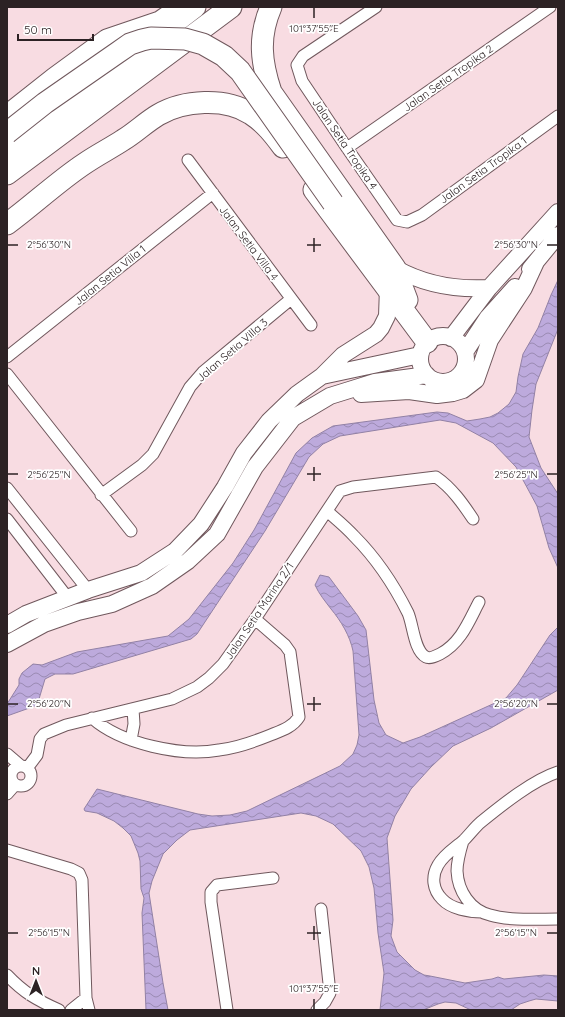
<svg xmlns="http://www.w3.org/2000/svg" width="565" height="1017" font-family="Quicksand,sans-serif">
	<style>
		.water { fill: url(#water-waves); stroke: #9281a5 }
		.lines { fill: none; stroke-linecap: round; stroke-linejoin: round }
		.street-casing { stroke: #70585d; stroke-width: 13 }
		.secondary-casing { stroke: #70585d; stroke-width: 18 }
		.highway-casing { stroke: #70585d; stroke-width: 23 }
		.street { stroke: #fff; stroke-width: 11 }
		.secondary { stroke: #fff; stroke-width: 16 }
		.highway { stroke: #fff; stroke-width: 21 }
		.highway-bridge-casing { stroke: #70585d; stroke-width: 23; stroke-linecap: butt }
		.highway-bridge { stroke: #fff; stroke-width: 21 }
		.ticks { fill: none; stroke: #2c2224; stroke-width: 1.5 }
		.labels { text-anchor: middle; stroke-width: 3.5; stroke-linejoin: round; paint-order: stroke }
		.street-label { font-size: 11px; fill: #2c2224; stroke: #fff }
		.ticks-label { font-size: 10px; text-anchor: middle; fill: #2c2224; stroke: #fff; stroke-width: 3.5; stroke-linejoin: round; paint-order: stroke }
	</style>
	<defs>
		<pattern id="water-waves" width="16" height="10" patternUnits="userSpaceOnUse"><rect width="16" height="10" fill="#bdaadc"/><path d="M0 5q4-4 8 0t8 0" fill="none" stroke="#9a8ab2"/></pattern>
	</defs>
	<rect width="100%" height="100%" fill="#f8dce2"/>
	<path class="water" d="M558 280V329L536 384 532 410 529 437 541 468 558 494V568L549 548 537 506 516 467 493 443 456 423 440 420 340 436 323 444 309 457 265 531 197 634 191 639 73 674H55L45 679 39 699 35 706 7 716V704L19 685V679L22 673 33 664 42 665 77 652 168 636 189 619 233 563 254 530 296 453 312 438 333 426 437 412 448 413 467 421 480 419 490 417 498 413 509 404 516 392 518 377 523 354 538 328 551 295Z
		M320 575 329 577 358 616 366 630 374 700 379 723 386 735 403 743 420 737 506 698 517 685 550 635 558 627V690L491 728 453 746 431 767 411 789 395 816 387 838 393 920 391 936 397 952 415 970 424 975 430 976 465 983 492 979 498 977 504 979 544 975 558 976V1001L536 999 529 1001 520 1004 511 1010H471L456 1003 445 1002 438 1004 423 1010H380L384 973 378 933 374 888 369 867 361 851 333 824 316 816 301 813 190 830 177 840 163 854 152 881 149 893 163 983 168 1010H146L142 913 144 898 141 889 140 861 138 853 131 836 123 828 114 821 97 813 85 811 84 809 97 789 198 814 212 816 230 815 247 811 340 766 353 754 357 745 359 735 353 651C350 636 341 621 331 609 325 601 319 594 315 585Z"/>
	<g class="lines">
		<defs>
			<path id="street" d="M376 7 303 56 297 65 302 81 347 148 397 220 407 222 422 215 558 116
				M347 148 550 7
				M188 160 311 325
				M7 357 213 193
				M7 374 131 531
				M7 488 88 590
				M101 495 142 465 153 454 190 387 203 372 291 299
				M327 511C336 519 346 527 354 536 376 558 394 585 408 613 413 624 414 651 426 657 430 659 436 656 440 654 461 643 469 621 479 602
				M7 519 68 598
				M92 718C121 744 182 757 219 750 236 748 253 742 268 736 280 731 292 728 299 717L290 652 285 645 255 619
				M131 740 134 724 133 709
				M7 754 21 766
				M11 776a10 10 0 1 1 20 0a10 10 0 1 1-20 0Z
				M28 767 37 755 40 739 44 734 66 725 172 699 197 687 209 678 223 664 255 619 340 491 353 487 436 477C452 488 463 504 473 519
				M7 794 15 785
				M463 841C460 851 457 861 457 871 458 891 470 910 490 915 510 921 537 919 558 919
				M7 850 71 869 79 873 82 880 86 998 89 1010
				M482 912C469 912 451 909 442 899 433 890 431 877 438 865 444 854 455 848 464 840 470 834 475 827 481 822 502 805 533 780 558 772
				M7 975C24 993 37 1000 59 1010
				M71 1010 86 998
				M227 1010 211 902V892L217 885 273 878
				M317 1010 325 1002 330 993 321 909"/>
			<path id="secondary" d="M395 268C425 285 455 290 489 288
				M530 269 558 235
				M420 359a23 23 0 1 1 46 0a23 23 0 1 1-46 0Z
				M451 338 489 288 558 212
				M465 352 488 317 515 287
				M322 376 420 355
				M361 394 409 391 437 395 453 393 463 390 476 380 490 340 524 288 536 262
				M7 625 26 614 88 590 141 573 175 551 201 524 225 487 244 453 269 421 297 394 322 376 343 355 376 334 381 328 387 316 388 288
				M7 644 44 624 78 612 112 604 152 586 188 561 217 534 255 467 293 418 330 396 375 382 427 375"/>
			<path id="highway" d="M271 7C258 37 261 62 271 92L395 268 407 300
				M7 116 55 78 107 40 160 22 170 15
				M7 151 195 7
				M7 174 231 7
				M314 190 427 342
				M7 224C33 205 57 182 84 164 97 155 111 148 123 140 135 133 146 122 158 115 183 100 226 97 251 114 265 123 274 135 283 147"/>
		</defs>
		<use href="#street" class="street-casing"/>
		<use href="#secondary" class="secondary-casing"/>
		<use href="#highway" class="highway-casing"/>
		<use href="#street" class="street"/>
		<use href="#secondary" class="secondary"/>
		<use href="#highway" class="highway"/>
		<defs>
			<path id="highway-bridge" d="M7 133 45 103 117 53 130 44 142 40 151 38 185 39 203 44 224 56 240 71 333 203"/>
		</defs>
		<use href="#highway-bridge" class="highway-bridge-casing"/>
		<use href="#highway-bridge" class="highway-bridge"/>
	</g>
	<path class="ticks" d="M314 8V18M314 238V252M8 245H18M307 245H321M547 245H557M314 467V481M8 474H18M307 474H321M547 474H557M314 697V711M8 704H18M307 704H321M547 704H557M314 926V940M8 933H18M307 933H321M547 933H557M314 999V1009"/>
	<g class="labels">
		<g class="street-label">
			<text transform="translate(448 78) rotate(-35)" y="4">Jalan Setia Tropika 2</text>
			<text transform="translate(345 144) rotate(56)" y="4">Jalan Setia Tropika 4</text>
			<text transform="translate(483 170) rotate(-36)" y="4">Jalan Setia Tropika 1</text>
			<text transform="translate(249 243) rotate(53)" y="4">Jalan Setia Villa 4</text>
			<text transform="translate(110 275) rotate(-39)" y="4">Jalan Setia Villa 1</text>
			<text transform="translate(232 350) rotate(-41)" y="4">Jalan Setia Villa 3</text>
			<text transform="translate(259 611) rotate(-56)" y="4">Jalan Setia Marina 2/1</text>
		</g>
	</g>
	<g class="ticks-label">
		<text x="314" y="32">101°37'55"E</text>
		<text x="49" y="248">2°56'30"N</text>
		<text x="516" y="248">2°56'30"N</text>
		<text x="49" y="478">2°56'25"N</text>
		<text x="516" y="478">2°56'25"N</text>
		<text x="49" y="707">2°56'20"N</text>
		<text x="516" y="707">2°56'20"N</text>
		<text x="49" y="936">2°56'15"N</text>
		<text x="516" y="936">2°56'15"N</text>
		<text x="314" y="992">101°37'55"E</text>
	</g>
	<rect width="565" height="1017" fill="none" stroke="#2c2224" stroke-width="16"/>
	<g transform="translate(36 981)" stroke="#ffffff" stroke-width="3" paint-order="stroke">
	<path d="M0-3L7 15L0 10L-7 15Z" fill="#2c2224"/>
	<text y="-6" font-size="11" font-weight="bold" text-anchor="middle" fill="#2c2224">N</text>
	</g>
	<path d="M18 34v6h75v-6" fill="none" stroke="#2c2224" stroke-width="2"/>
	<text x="24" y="34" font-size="12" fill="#2c2224" stroke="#ffffff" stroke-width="3" paint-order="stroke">50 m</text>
</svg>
